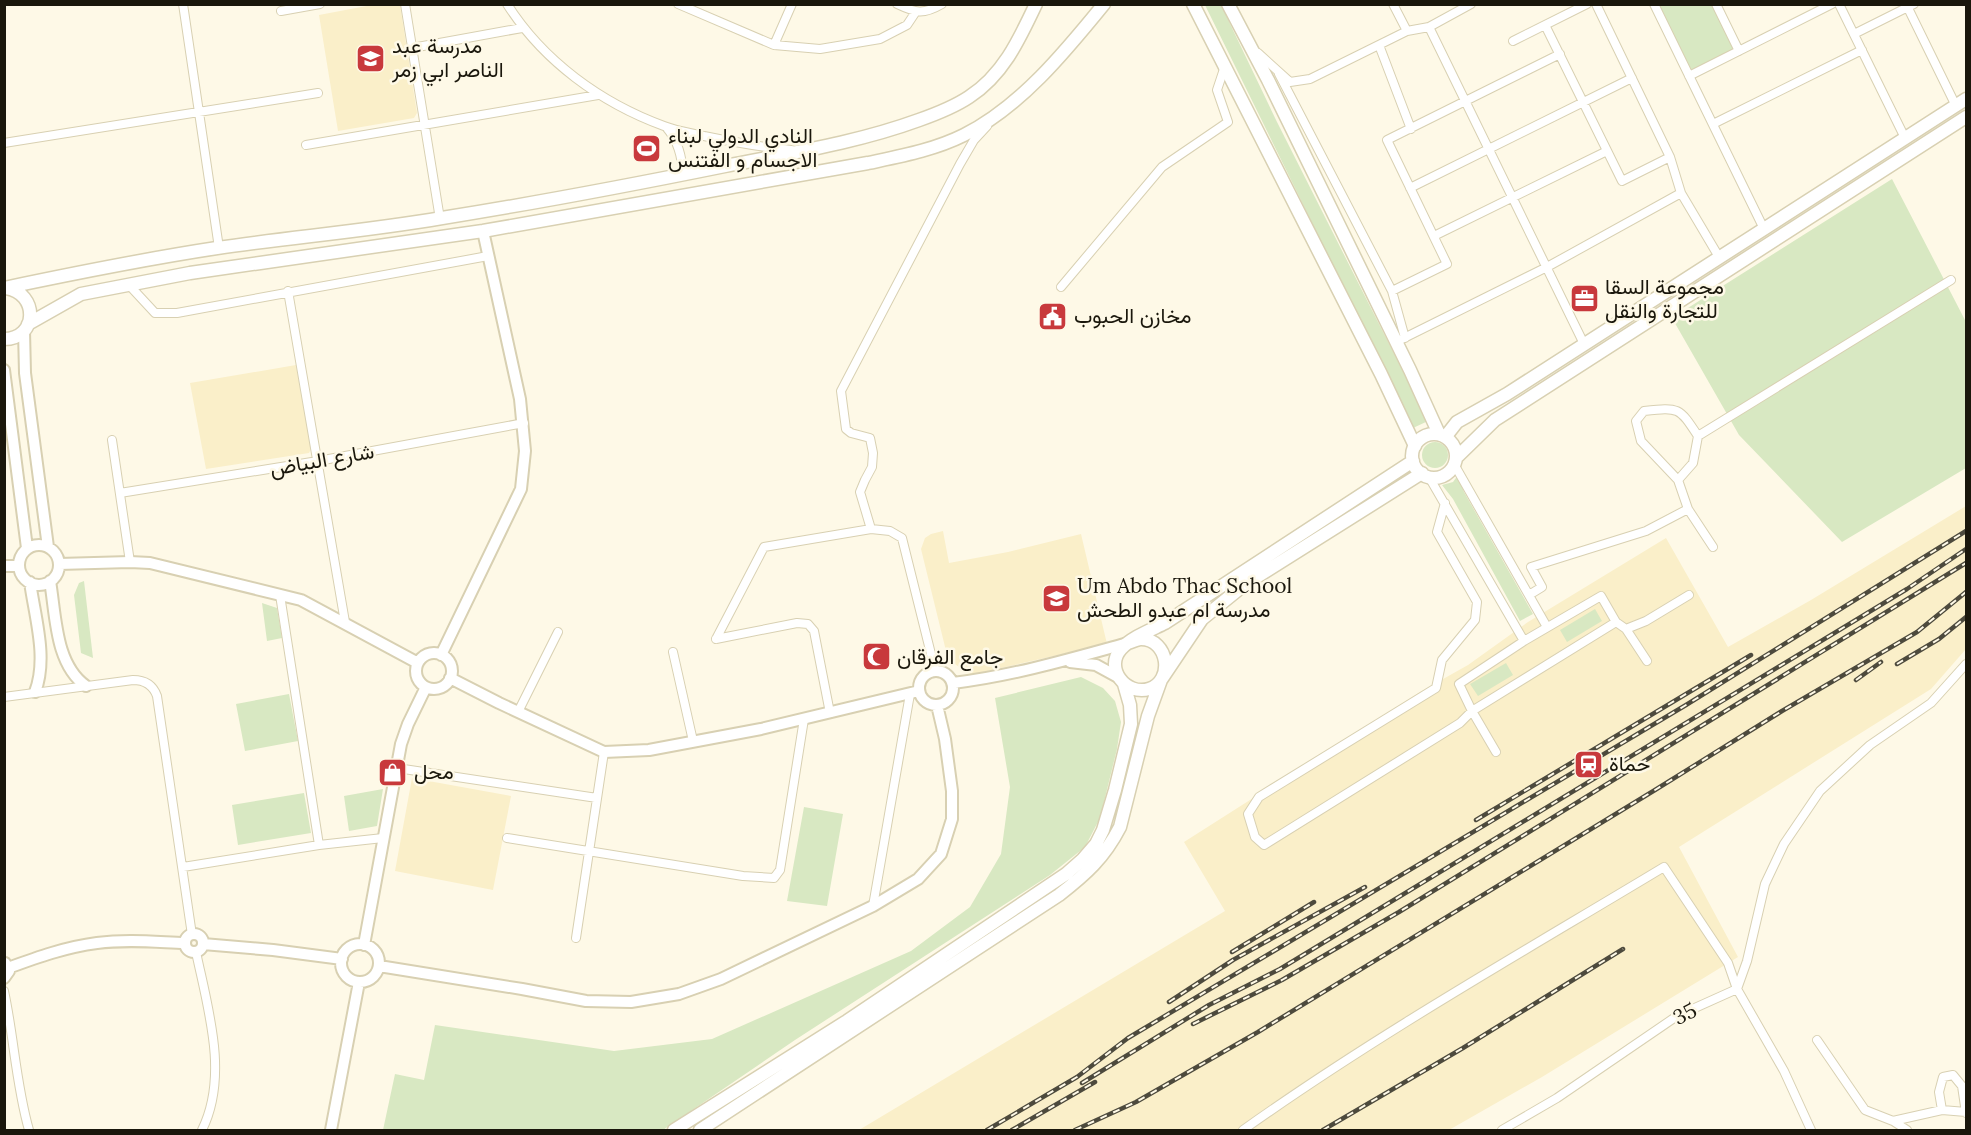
<svg xmlns="http://www.w3.org/2000/svg" width="1971" height="1135" font-family="Lora,Vazirmatn,serif">
	<style>
		.built { fill: #faefc9 }
		.green { fill: #d8e8c2 }
		.lines { fill: none; stroke-linecap: round; stroke-linejoin: round }
		.minor-casing { stroke: #d8d0b2; stroke-width: 10 }
		.tertiary-casing { stroke: #d8d0b2; stroke-width: 14 }
		.primary-casing { stroke: #d8d0b2; stroke-width: 15 }
		.minor { stroke: #fff; stroke-width: 8 }
		.tertiary { stroke: #fff; stroke-width: 10 }
		.primary { stroke: #fff; stroke-width: 12 }
		.rail-casing { stroke: #4d4a3d; stroke-width: 4.5 }
		.rail { stroke: #fef9e7; stroke-width: 2; stroke-dasharray: 7; stroke-linecap: butt }
		.labels { text-anchor: middle; stroke-width: 5; stroke-linejoin: round; paint-order: stroke }
		.poi-label { font-size: 21px; fill: #1a170c; stroke: #fef9e7; text-anchor: start }
		.street-label { font-size: 21px; fill: #1a170c; stroke: #fef9e7 }
	</style>
	<rect width="100%" height="100%" fill="#fef9e7"/>
	<path class="built" d="M377 4 400 5 417 113 414 118 338 131 319 15Z
		M296 365 311 449 309 453 206 469 190 383Z
		M1966 506V649L1931 689 1679 847 1738 957 1542 1077 1449 1130H859L1225 911 1184 842 1420 692 1468 665 1528 622 1666 538 1728 647 1811 600Z
		M943 531 949 563 1008 552 1081 534 1107 644 970 675 948 659 921 549 925 538 931 534Z
		M412 778 511 796 493 890 395 871Z"/>
	<path class="green" d="M1205 5H1221L1277 122 1428 421 1413 428Z
		M1654 5H1716L1739 51 1689 76Z
		M1892 179 1966 322V468L1842 542 1739 435 1672 318Z
		M1422 455a13 13 0 1 1 26 0a13 13 0 1 1-26 0Z
		M1458 475 1464 492 1533 614 1520 621 1453 499 1442 485 1453 482Z
		M84 581 93 658 81 653 74 595 79 583Z
		M262 603 277 608 282 638 267 641Z
		M1595 609 1602 621 1567 642 1560 630Z
		M1506 663 1513 675 1478 696 1470 684Z
		M1081 677 1103 688 1115 701 1121 722 1117 749 1100 818 1085 847 1050 875 795 1040 663 1130H383L395 1074 424 1080 435 1025 614 1051 712 1039 911 951 970 907 1001 854 1010 787 995 698Z
		M289 694 298 741 245 751 236 704Z
		M383 789 377 826 349 831 344 796Z
		M304 793 311 833 238 845 232 805Z
		M804 807 843 814 827 906 787 901Z"/>
	<g class="lines">
		<defs>
			<path id="minor" d="M183 4 219 248
				M405 4 440 219
				M507 4C543 61 601 103 664 126 677 131 691 133 704 136 733 142 761 147 791 150
				M678 4 774 45 820 49 880 39 907 25 915 13
				M897 4C916 13 923 15 942 4
				M1393 4 1407 31
				M1596 4 1670 157 1681 193 1719 257
				M1654 4 1764 229
				M1716 4 1739 51
				M1839 4 1905 138
				M1906 4 1956 106
				M281 11 320 4
				M1545 25 1622 181 1670 157
				M1429 27 1584 344
				M1854 34 1914 4
				M1513 41 1587 4
				M774 45 792 4
				M1379 45 1411 129
				M412 48 522 28
				M1258 53 1290 82 1310 79 1407 31 1429 27 1471 4
				M1279 74 1392 291 1405 338
				M1689 76 1832 4
				M1713 124 1862 50
				M666 127C678 141 682 156 683 175
				M4 143 318 93
				M306 145 598 95
				M1410 188 1632 78
				M1434 236 1607 151
				M129 285 155 313H177L488 256
				M1061 287 1162 167 1228 122 1217 90 1225 66
				M288 291 345 622
				M1392 291 1447 264 1387 140 1560 54
				M1396 342 1547 267 1681 193
				M112 440 130 562
				M1454 464 1547 627
				M1429 477 1524 641
				M1678 480 1693 463 1698 436
				M120 493 318 461 524 423
				M1445 503 1437 532 1477 602 1475 620 1442 660 1436 688 1259 797 1248 814 1255 837 1264 845 1460 723 1472 711 1496 752
				M871 529 860 492 865 480 872 467 873 453 870 438 851 433 846 429 841 391 960 164 974 140 987 126
				M1713 547 1688 509 1678 480 1641 441 1636 421 1644 411C1679 407 1679 407 1698 436L1951 280
				M280 595 319 845
				M1529 595 1542 587 1531 567 1646 531 1688 509
				M1601 596 1616 622 1472 711 1459 684 1524 641Z
				M1616 622 1626 629 1647 661
				M1626 629 1646 621 1689 595
				M716 639 764 547 871 529 890 531 902 538 935 670
				M716 639 797 623 808 624 814 631 830 713
				M673 652 693 741
				M4 697 133 680C145 680 153 685 157 696L192 935
				M518 712 558 632
				M397 768 597 798
				M507 838 743 876 774 878 780 870 804 719
				M183 867 319 845 383 838
				M873 906 910 694
				M576 938 604 752
				M196 952C208 1009 229 1076 202 1130
				M1737 989 1747 961 1765 884 1784 844 1820 791 1870 745 1931 703 1966 664
				M4 991C14 1037 16 1085 29 1130
				M1817 1040 1865 1110 1893 1121 1942 1110 1966 1112
				M1942 1110 1939 1092 1943 1077 1953 1075 1962 1086 1966 1113
				M1893 1121 1907 1130
				M1243 1130C1378 1034 1523 952 1664 867L1728 963 1737 989
				M1502 1130 1557 1098 1677 1016 1737 989 1784 1071 1811 1130"/>
			<path id="tertiary" d="M24 331 25 373 48 547
				M4 370 27 548
				M19 565a20 20 0 1 1 40 0a20 20 0 1 1-40 0Z
				M59 564 130 562 150 563 301 600 418 663
				M4 566H19
				M50 581C56 616 55 664 86 686
				M30 582C35 618 48 658 35 692
				M416 671a18 18 0 1 1 36 0a18 18 0 1 1-36 0Z
				M441 655 521 489 525 451 520 399 483 231
				M1070 662 1096 665 1118 677
				M919 688a17 17 0 1 1 34 0a17 17 0 1 1-34 0Z
				M450 678 499 703 604 752 649 750 761 729 919 691
				M953 683C1012 676 1070 659 1128 643
				M185 943a9 9 0 1 1 18 0a9 9 0 1 1-18 0Z
				M203 944 273 950 342 959
				M341 963a19 19 0 1 1 38 0a19 19 0 1 1-38 0Z
				M364 945 401 744 408 724 426 687
				M379 966 522 989 586 1001 631 1002 679 994 721 979 873 906 918 879 941 854 952 819V791L945 739 937 705
				M8 968C38 957 66 947 97 943 127 939 156 942 185 943
				M4 978 9 971 5 963
				M331 1130 359 982"/>
			<path id="primary" d="M1193 4 1381 374 1415 446
				M1228 4 1268 80 1410 370 1439 434
				M4 288C75 273 145 259 217 248 292 237 367 231 442 218 536 203 631 185 725 166 790 153 856 143 919 120 936 114 954 107 969 97 1003 75 1019 40 1036 4
				M28 324 81 294 190 273 483 231 868 163C901 156 934 150 964 135 1020 107 1065 52 1104 4
				M4 339C38 339 39 293 6 288
				M1412 456a22 22 0 1 1 44 0a22 22 0 1 1-44 0Z
				M1446 436 1457 422 1507 394 1966 99
				M1456 458 1495 420 1966 117
				M1128 643C1132 642 1137 639 1141 639 1169 639 1174 681 1149 689 1126 696 1104 668 1121 649 1132 637 1151 630 1165 623L1413 461
				M674 1130 847 1021 1066 874 1083 859 1096 844 1103 830 1115 790 1131 724 1130 705 1124 684
				M700 1130 1059 895C1086 874 1104 858 1120 827L1148 716 1161 680 1202 619 1244 585 1422 473"/>
		</defs>
		<use href="#minor" class="minor-casing"/>
		<use href="#tertiary" class="tertiary-casing"/>
		<use href="#primary" class="primary-casing"/>
		<use href="#minor" class="minor"/>
		<use href="#tertiary" class="tertiary"/>
		<use href="#primary" class="primary"/>
		<defs>
			<path id="rail" d="M1897 664 1939 639 1966 617
				M1856 680 1881 662
				M1476 820 1751 655
				M1232 952 1314 902
				M1169 1002 1233 960 1365 887
				M1193 1024 1282 980 1399 912 1966 563
				M1082 1083 1209 1005 1280 969 1907 589 1966 549
				M987 1130 1077 1077 1128 1038 1686 705 1966 531
				M1012 1130 1095 1082
				M1075 1130 1136 1102 1258 1032 1655 790 1782 711 1917 632 1966 592
				M1323 1130 1463 1048 1623 949"/>
		</defs>
		<use href="#rail" class="rail-casing"/>
		<use href="#rail" class="rail"/>
	</g>
	<defs>
		<symbol id="school-square" viewBox="-11 -11 22 22"><rect x="-9" y="-9" width="18" height="18" rx="4" fill="#c8393c" stroke="#fef9e7"/><path d="M0-5L7-2L0 1L-7-2ZM-4 1L0 2.5L4 1V4Q0 6-4 4Z" fill="#fff"/></symbol>
		<symbol id="stadium-square" viewBox="-11 -11 22 22"><rect x="-9" y="-9" width="18" height="18" rx="4" fill="#c8393c" stroke="#fef9e7"/><path d="M0-5a6.5 5 0 1 0 0 10a6.5 5 0 1 0 0-10ZM-3.5-1.8h7v3.6h-7Z" fill="#fff"/></symbol>
		<symbol id="office-square" viewBox="-11 -11 22 22"><rect x="-9" y="-9" width="18" height="18" rx="4" fill="#c8393c" stroke="#fef9e7"/><path d="M-6-3h4V-5.5h4V-3h4V5H-6ZM-1-4.5V-3h2v-1.5ZM-6 0V1H6V0Z" fill="#fff"/></symbol>
		<symbol id="civic-square" viewBox="-11 -11 22 22"><rect x="-9" y="-9" width="18" height="18" rx="4" fill="#c8393c" stroke="#fef9e7"/><path d="M-.6-6.5H3V-4.5H.6V-3L4-1V1h2V6H-6V1h2V-1L-.6-3ZM-1.2 2.5V6h2.4V2.5Z" fill="#fff"/></symbol>
		<symbol id="mosque-square" viewBox="-11 -11 22 22"><rect x="-9" y="-9" width="18" height="18" rx="4" fill="#c8393c" stroke="#fef9e7"/><path d="M3.5-4.9A6 6 0 1 0 3.5 4.9A5 5 0 1 1 3.5-4.9Z" fill="#fff"/></symbol>
		<symbol id="station-square" viewBox="-11 -11 22 22"><rect x="-9" y="-9" width="18" height="18" rx="4" fill="#c8393c" stroke="#fef9e7"/><path d="M-3-6H3Q5-6 5-4V2Q5 4 3 4L4.5 6H3L1.5 4h-3L-3 6H-4.5L-3 4Q-5 4-5 2V-4Q-5-6-3-6ZM-3.5-4v3h7v-3ZM-3.5 1v1.5H-2V1ZM2 1v1.5H3.5V1Z" fill="#fff"/></symbol>
		<symbol id="shop-square" viewBox="-11 -11 22 22"><rect x="-9" y="-9" width="18" height="18" rx="4" fill="#c8393c" stroke="#fef9e7"/><path d="M-5-2.5h2.3a2.7 3.5 0 0 1 5.4 0H5L5.5 6h-11ZM-1.5-2.5h3a1.5 2.3 0 0 0-3 0Z" fill="#fff"/></symbol>
	</defs>
	<g fill-rule="evenodd">
		<use href="#school-square" x="354" y="42" width="33" height="33"/>
		<use href="#stadium-square" x="630" y="132" width="33" height="33"/>
		<use href="#office-square" x="1568" y="282" width="33" height="33"/>
		<use href="#civic-square" x="1036" y="300" width="33" height="33"/>
		<use href="#school-square" x="1040" y="582" width="33" height="33"/>
		<use href="#mosque-square" x="860" y="640" width="33" height="33"/>
		<use href="#station-square" x="1572" y="748" width="33" height="33"/>
		<use href="#shop-square" x="376" y="756" width="33" height="33"/>
	</g>
	<g class="labels">
		<g class="poi-label">
			<text x="392" y="53">مدرسة عبد<tspan x="392" dy="24">الناصر ابي زمر</tspan></text>
			<text x="668" y="143">النادي الدولي لبناء<tspan x="668" dy="24">الاجسام و الفتنس</tspan></text>
			<text x="1605" y="294">مجموعة السقا<tspan x="1605" dy="24">للتجارة والنقل</tspan></text>
			<text x="1074" y="323">مخازن الحبوب</text>
			<text x="1077" y="593">Um Abdo Thac School<tspan x="1077" dy="24">مدرسة ام عبدو الطحش</tspan></text>
			<text x="897" y="664">جامع الفرقان</text>
			<text x="1609" y="771">حماة</text>
			<text x="414" y="779">محل</text>
		</g>
		<g class="street-label">
			<text transform="translate(322 460) rotate(-10)" y="7">شارع البياض</text>
			<text transform="translate(1685 1014) rotate(-27)" y="7">35</text>
		</g>
	</g>
	<rect width="1971" height="1135" fill="none" stroke="#1a170c" stroke-width="12"/>
</svg>
